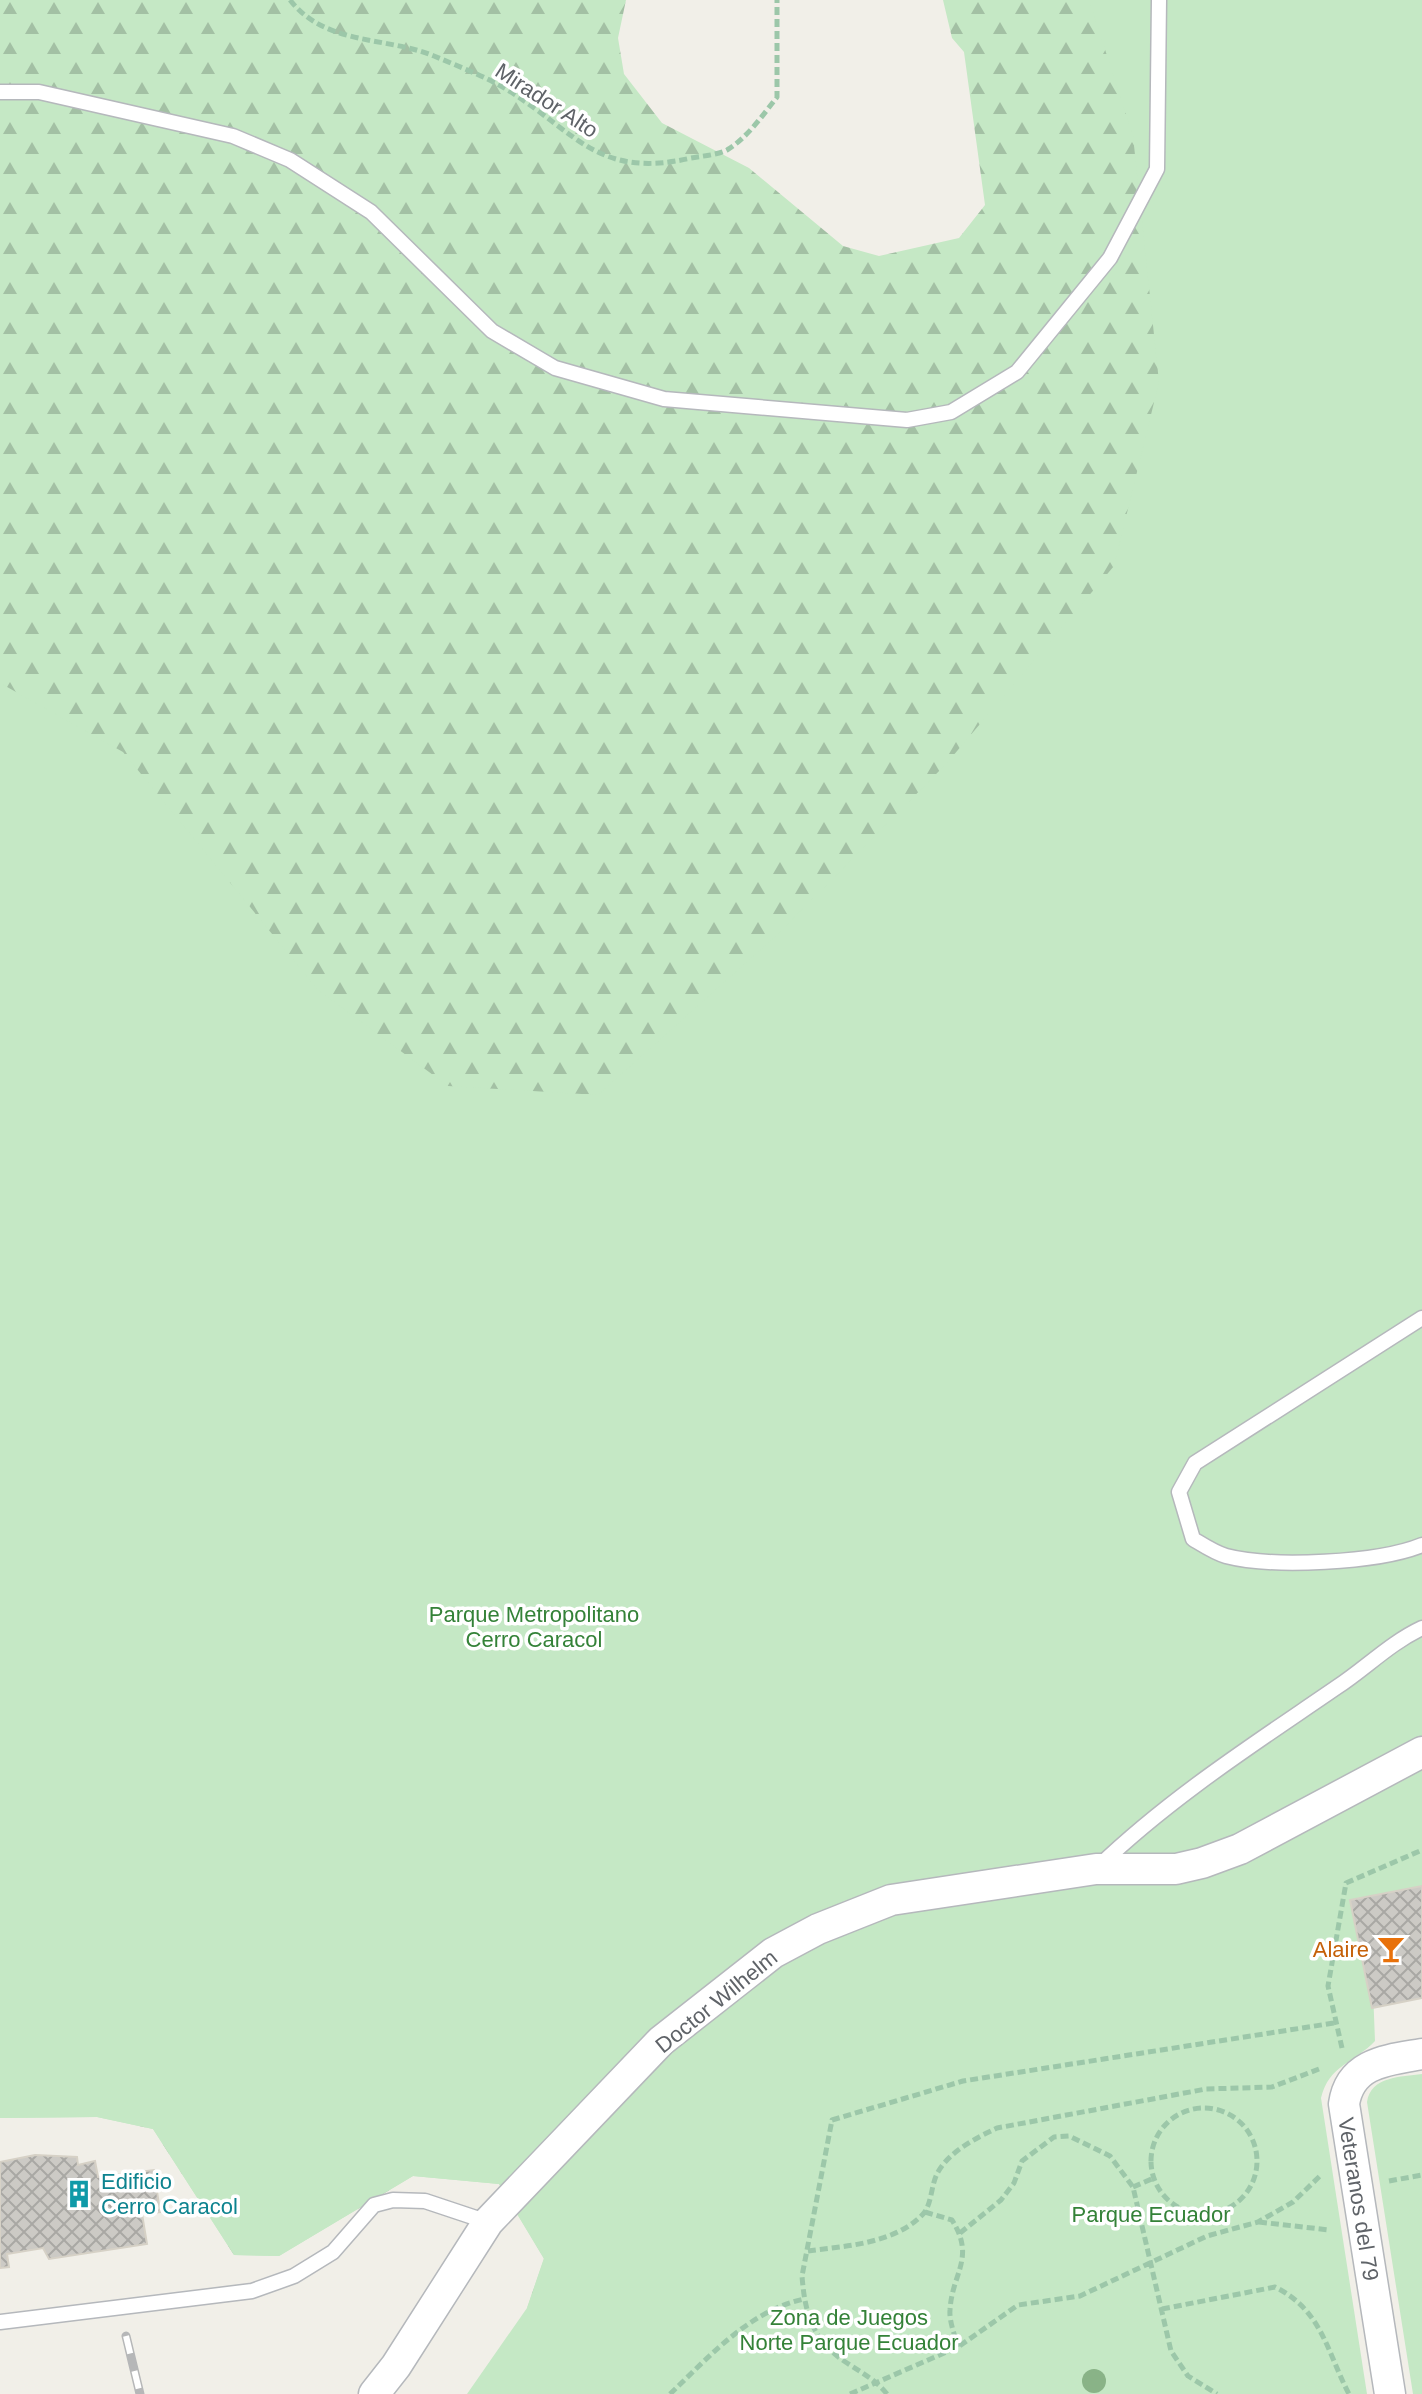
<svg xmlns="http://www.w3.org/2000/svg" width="1422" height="2394" font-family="Helvetica,sans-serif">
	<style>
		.forest { fill: url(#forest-firs) }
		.park { fill: #c5e8c5 }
		.building { fill: url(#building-cross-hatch); stroke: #d6d1c6; stroke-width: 2 }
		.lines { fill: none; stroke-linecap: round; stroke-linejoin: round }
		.lane-casing { stroke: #b5b8bc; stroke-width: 17 }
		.street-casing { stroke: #b5b8bc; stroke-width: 33 }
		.path { stroke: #9cc7a9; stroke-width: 5; stroke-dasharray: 8 4; stroke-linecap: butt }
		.lane { stroke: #fff; stroke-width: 14 }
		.street { stroke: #fff; stroke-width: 30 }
		.rail-casing { stroke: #b6b7b8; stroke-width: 9 }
		.rail { stroke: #fff; stroke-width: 6; stroke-dasharray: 18; stroke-linecap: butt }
		.tree { fill: #89b387 }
		.labels { text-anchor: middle; stroke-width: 7; stroke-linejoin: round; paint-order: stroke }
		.street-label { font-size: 22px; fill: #5f6368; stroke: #fff }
		.park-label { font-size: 22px; fill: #348238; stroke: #fff }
		.food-label { font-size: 22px; fill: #c56008; stroke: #fff; text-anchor: end }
		.culture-label { font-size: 22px; fill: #0d838f; stroke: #fff; text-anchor: start }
	</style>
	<defs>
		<pattern id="forest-firs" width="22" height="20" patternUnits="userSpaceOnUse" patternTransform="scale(2)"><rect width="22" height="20" fill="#c5e8c5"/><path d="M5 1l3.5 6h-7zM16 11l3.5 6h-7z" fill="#a3c0a4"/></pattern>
		<pattern id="building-cross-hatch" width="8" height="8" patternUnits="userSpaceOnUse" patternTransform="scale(2)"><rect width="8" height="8" fill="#cccac5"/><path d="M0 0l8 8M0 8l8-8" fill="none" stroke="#a9a8a4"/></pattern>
	</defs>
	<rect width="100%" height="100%" fill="#f1efe8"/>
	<path class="forest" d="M0 0H626L618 38 624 74 662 123 749 168 843 246 879 256 959 238 985 205 964 52 952 38 943 0H1422V1908L527 2308 544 2258 499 2184 413 2176 279 2256 234 2255 153 2129 97 2117 0 2118Z"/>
	<path class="park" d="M1089 0H1422V1908L1373 1990 1375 2041C1354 2063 1329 2065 1321 2098L1367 2394H467L527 2308 544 2259 499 2184 413 2176 279 2256 234 2255 153 2129 97 2117 0 2118V683L123 752 318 990 448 1086 598 1095 776 936 946 764 1114 566 1159 382 1133 136Z
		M1422 2074V2394H1413L1367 2102C1371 2076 1401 2077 1422 2074Z"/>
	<path class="building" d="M1422 1886V1998L1372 2008 1350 1900Z
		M35 2155 77 2157 78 2165 95 2161 98 2177 154 2170 160 2212 142 2214 147 2244 49 2259 43 2248 7 2254 9 2267 0 2268V2162Z"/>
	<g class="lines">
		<defs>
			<path id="lane" d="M0 92H39L233 136 290 160 371 212 492 331 555 368 664 399 907 420 951 412 1017 372 1110 258 1157 169 1159 0
				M1422 1318 1195 1463 1179 1492 1193 1539C1203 1545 1215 1553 1226 1556 1272 1568 1378 1563 1422 1545
				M1098 1867C1171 1797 1254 1744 1337 1687 1366 1668 1390 1643 1422 1628
				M0 2322 252 2291 294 2276 333 2252 374 2205 393 2200 425 2201 488 2222"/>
			<path id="street" d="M374 2394 396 2366 488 2222 661 2041 773 1953 818 1929 891 1900 1096 1869H1176L1202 1863 1240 1849 1422 1752
				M1390 2394 1344 2104C1350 2062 1388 2060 1422 2054"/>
		</defs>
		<use href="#lane" class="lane-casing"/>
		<use href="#street" class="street-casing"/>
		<path class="path" d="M290 0C326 46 385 36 434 56 460 67 487 77 511 92 578 135 600 179 691 158 702 156 717 155 727 150 747 138 763 115 777 97V0
			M1342 2048 1328 1986 1346 1883 1422 1850
			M1151 2161a53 53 0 1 1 106 0a53 53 0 1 1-106 0Z
			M1389 2181 1422 2175
			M1133 2187 1154 2178
			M925 2212 952 2220C976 2258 952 2273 950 2310 949 2321 955 2336 958 2347
			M1259 2222 1329 2230
			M960 2233 1001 2200 1014 2183 1022 2161 1054 2137 1069 2136 1110 2156 1133 2187 1171 2351 1188 2376 1217 2394
			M808 2251C845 2246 896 2244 924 2213 932 2203 931 2184 938 2172 950 2151 976 2138 997 2128L1206 2089 1272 2087 1319 2069
			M1162 2309 1275 2287C1322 2310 1327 2352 1349 2394
			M670 2394C710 2356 749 2311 804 2299
			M850 2394 958 2347 1018 2305 1080 2296 1207 2236 1258 2222 1293 2202 1321 2175
			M887 2394C876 2380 862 2373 847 2363 813 2341 805 2315 802 2276L832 2120 963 2081 1334 2023"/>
		<use href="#lane" class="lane"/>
		<use href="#street" class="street"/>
		<defs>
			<path id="rail" d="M126 2336 140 2394"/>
		</defs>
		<use href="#rail" class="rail-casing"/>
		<use href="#rail" class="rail"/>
	</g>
	<circle class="tree" cx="1094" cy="2381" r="12"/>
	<defs>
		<symbol id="bar-bare" viewBox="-9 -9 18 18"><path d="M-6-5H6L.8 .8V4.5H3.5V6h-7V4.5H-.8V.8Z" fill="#e8710a" stroke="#fff" stroke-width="2.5" paint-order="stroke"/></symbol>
		<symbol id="building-bare" viewBox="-9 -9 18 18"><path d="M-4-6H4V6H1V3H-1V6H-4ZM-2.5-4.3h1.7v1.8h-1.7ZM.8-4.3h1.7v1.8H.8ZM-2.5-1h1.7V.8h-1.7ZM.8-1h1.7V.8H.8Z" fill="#0f9aa8" stroke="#fff" stroke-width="2.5" paint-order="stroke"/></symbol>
	</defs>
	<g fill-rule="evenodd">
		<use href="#bar-bare" x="1371" y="1929" width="40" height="40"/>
		<use href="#building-bare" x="59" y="2174" width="40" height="40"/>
	</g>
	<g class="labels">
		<g class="street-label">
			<text transform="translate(547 100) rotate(33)" y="8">Mirador Alto</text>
			<text transform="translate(716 2001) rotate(-39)" y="8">Doctor Wilhelm</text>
			<text transform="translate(1359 2199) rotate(81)" y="8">Veteranos del 79</text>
		</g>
		<g class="park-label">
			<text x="534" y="1622">Parque Metropolitano<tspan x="534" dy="25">Cerro Caracol</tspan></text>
			<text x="1151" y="2222">Parque Ecuador</text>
			<text x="849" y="2325">Zona de Juegos<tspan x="849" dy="25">Norte Parque Ecuador</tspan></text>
		</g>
		<g class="food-label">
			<text x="1369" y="1957">Alaire</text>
		</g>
		<g class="culture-label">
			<text x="101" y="2189">Edificio<tspan x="101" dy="25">Cerro Caracol</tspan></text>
		</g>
	</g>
</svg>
